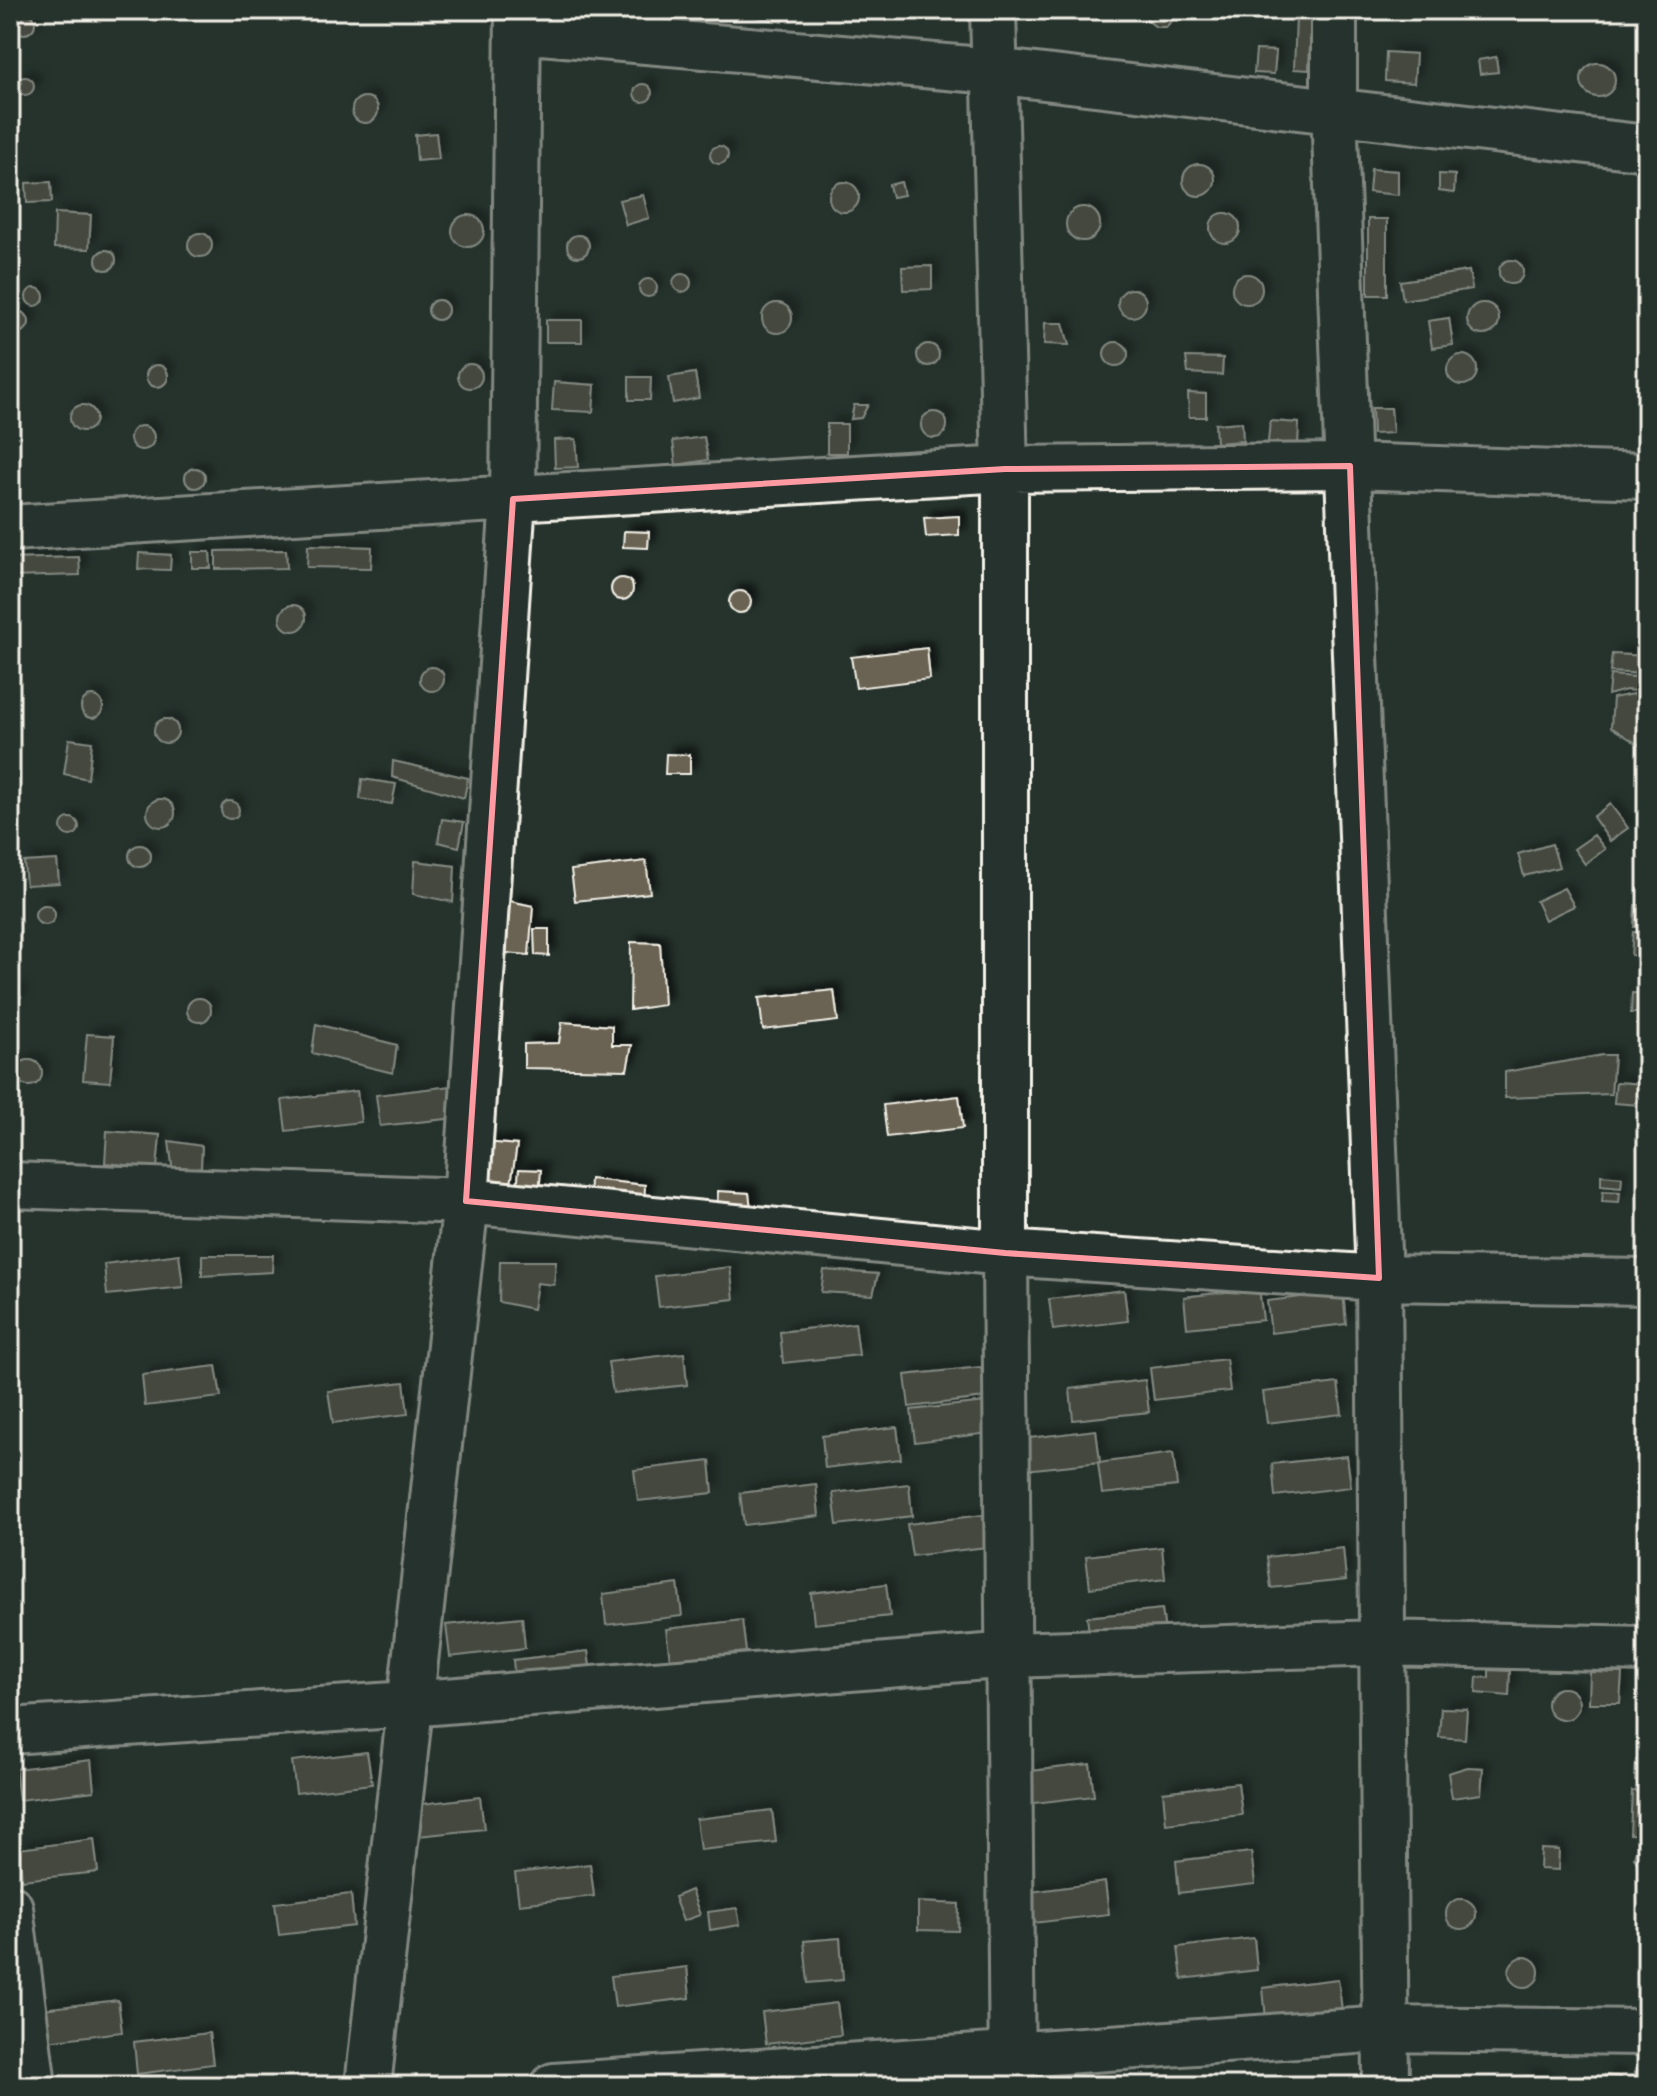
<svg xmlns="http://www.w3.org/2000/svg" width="1657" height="2096" font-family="Pangolin,sans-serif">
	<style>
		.building { fill: #6a6452; stroke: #f4f1e8; stroke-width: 2; filter: url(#shadow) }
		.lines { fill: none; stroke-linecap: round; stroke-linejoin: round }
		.minor-casing { stroke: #f4f1e8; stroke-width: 50 }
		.minor { stroke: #26332d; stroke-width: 44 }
		.marked { fill: none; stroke: #ff9aa2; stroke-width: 6; stroke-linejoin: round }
	</style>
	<defs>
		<filter id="shadow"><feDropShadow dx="7" dy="-7" stdDeviation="4" flood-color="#0009"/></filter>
	</defs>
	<rect width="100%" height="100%" fill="#26332d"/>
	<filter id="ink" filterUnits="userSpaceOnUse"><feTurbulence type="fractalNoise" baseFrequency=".0125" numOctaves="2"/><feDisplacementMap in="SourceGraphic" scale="16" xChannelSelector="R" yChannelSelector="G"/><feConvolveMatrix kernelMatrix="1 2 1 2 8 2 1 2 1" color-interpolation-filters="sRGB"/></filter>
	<g filter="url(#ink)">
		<path class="building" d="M757 10H784L783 22 756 17Z
			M1144 10H1178L1177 15 1166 27H1156L1147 20Z
			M13 23a11 11 0 1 1 22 0a11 11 0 1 1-22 0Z
			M1296 18H1311L1309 70 1294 69Z
			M1256 50 1276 51 1274 74 1254 73Z
			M1386 52 1416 54 1414 83 1385 81Z
			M1496 57 1498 72 1480 74 1478 60Z
			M1581 80a17 17 0 1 1 34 0a17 17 0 1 1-34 0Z
			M16 86a9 9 0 1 1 18 0a9 9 0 1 1-18 0Z
			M634 93a9 9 0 1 1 18 0a9 9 0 1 1-18 0Z
			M352 110a13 13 0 1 1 26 0a13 13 0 1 1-26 0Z
			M436 133 439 159 417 161 415 135Z
			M710 155a9 9 0 1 1 18 0a9 9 0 1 1-18 0Z
			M1183 180a16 16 0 1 1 32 0a16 16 0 1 1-32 0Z
			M1371 169 1398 171V195L1369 192Z
			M1439 174 1455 175 1454 193 1439 191Z
			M51 182 52 202 27 203 26 183Z
			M901 182 904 195 892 197 889 185Z
			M829 197a15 15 0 1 1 30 0a15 15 0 1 1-30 0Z
			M643 195 649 218 626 225 619 200Z
			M1066 224a17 17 0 1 1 34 0a17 17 0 1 1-34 0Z
			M55 213 91 215 89 249 54 248Z
			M1210 228a15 15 0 1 1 30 0a15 15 0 1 1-30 0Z
			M452 231a16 16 0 1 1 32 0a16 16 0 1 1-32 0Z
			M1368 219H1387V295H1368Z
			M188 245a12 12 0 1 1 24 0a12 12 0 1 1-24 0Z
			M567 246a11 11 0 1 1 22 0a11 11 0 1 1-22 0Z
			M96 260a10 10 0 1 1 20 0a10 10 0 1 1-20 0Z
			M1499 272a12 12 0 1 1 24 0a12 12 0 1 1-24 0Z
			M932 266V289L903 290 902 267Z
			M1469 271 1472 289 1403 300 1400 281Z
			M1232 289a15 15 0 1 1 30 0a15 15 0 1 1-30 0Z
			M673 283a9 9 0 1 1 18 0a9 9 0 1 1-18 0Z
			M639 288a9 9 0 1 1 18 0a9 9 0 1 1-18 0Z
			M26 297a9 9 0 1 1 18 0a9 9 0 1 1-18 0Z
			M1118 303a14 14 0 1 1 28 0a14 14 0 1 1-28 0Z
			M428 310a10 10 0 1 1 20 0a10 10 0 1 1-20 0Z
			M762 318a15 15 0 1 1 30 0a15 15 0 1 1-30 0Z
			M1467 319a16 16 0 1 1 32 0a16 16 0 1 1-32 0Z
			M9 322a10 10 0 1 1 20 0a10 10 0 1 1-20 0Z
			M1449 318 1453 345 1432 348 1428 321Z
			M546 320H582V342H546Z
			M1045 323H1063L1069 345 1044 344Z
			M1104 354a12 12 0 1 1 24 0a12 12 0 1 1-24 0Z
			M917 355a11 11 0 1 1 22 0a11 11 0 1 1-22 0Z
			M1447 370a15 15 0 1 1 30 0a15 15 0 1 1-30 0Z
			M1186 357 1223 358 1222 375 1188 373Z
			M458 376a12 12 0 1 1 24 0a12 12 0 1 1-24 0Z
			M146 376a11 11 0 1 1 22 0a11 11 0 1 1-22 0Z
			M695 373 699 398 673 403 669 377Z
			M629 377H651L650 400H629Z
			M554 382 595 385 593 412 552 410Z
			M1188 393 1206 394V417H1189Z
			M70 418a13 13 0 1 1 26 0a13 13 0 1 1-26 0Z
			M854 405H868L861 418 851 419Z
			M1372 408H1391L1393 433 1373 434Z
			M921 425a13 13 0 1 1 26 0a13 13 0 1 1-26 0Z
			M1270 421 1299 423 1298 444 1268 442Z
			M1242 422 1243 441 1216 443 1215 424Z
			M827 424H847V453H827Z
			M130 438a12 12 0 1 1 24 0a12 12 0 1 1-24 0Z
			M704 437 708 460 676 465 673 441Z
			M576 439 578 467 555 468 554 440Z
			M185 478a10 10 0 1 1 20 0a10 10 0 1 1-20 0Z
			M959 516V535L926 537 924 518Z
			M624 531 649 532 648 548 623 547Z
			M308 545 372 547 371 568 307 567Z
			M286 550 287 568 216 569V551Z
			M192 552H210L211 568H192Z
			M139 553 171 555 170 570 138 569Z
			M79 557 80 575 10 577V559Z
			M611 589a11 11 0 1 1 22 0a11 11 0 1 1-22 0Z
			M729 602a11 11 0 1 1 22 0a11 11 0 1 1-22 0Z
			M280 618a13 13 0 1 1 26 0a13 13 0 1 1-26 0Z
			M927 648 930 679 856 688 851 657Z
			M1612 654 1647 656V674L1610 672Z
			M420 679a12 12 0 1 1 24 0a12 12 0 1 1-24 0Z
			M1610 675 1647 678V692L1626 690 1608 695Z
			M1633 694 1647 695V750L1611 727 1613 698Z
			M81 707a11 11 0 1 1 22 0a11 11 0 1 1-22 0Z
			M154 731a12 12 0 1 1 24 0a12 12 0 1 1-24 0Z
			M69 739 92 742 88 779 64 774Z
			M666 754 690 755V774H665Z
			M393 761 468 778 464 798 392 777Z
			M362 779 396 784 392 804 360 799Z
			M147 813a14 14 0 1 1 28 0a14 14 0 1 1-28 0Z
			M221 810a9 9 0 1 1 18 0a9 9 0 1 1-18 0Z
			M1610 804 1628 828 1610 841 1593 817Z
			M61 827a9 9 0 1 1 18 0a9 9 0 1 1-18 0Z
			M442 819 464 822 459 847 438 842Z
			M1594 835 1605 849 1585 864 1574 849Z
			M1552 844 1559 867 1524 876 1518 854Z
			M129 856a11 11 0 1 1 22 0a11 11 0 1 1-22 0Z
			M57 860 59 883 26 885 24 862Z
			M415 861 455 866 453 902 413 894Z
			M646 861 650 893 575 901 571 870Z
			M1564 888 1574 906 1545 920 1536 901Z
			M510 901 533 906 529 955 505 953Z
			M1635 905 1647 906V927H1634Z
			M35 915a10 10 0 1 1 20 0a10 10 0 1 1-20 0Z
			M534 929H549V956L535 955Z
			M1633 932 1647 933V956L1631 955Z
			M631 942 660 943 664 1005 630 1010Z
			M13 989 21 997 13 1004 10 1003Z
			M834 990 838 1021 763 1030 759 998Z
			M1632 993 1647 994V1013H1631Z
			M187 1010a12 12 0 1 1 24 0a12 12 0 1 1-24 0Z
			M562 1022 612 1026V1045H632L627 1070 524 1068V1044L559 1043Z
			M316 1024 397 1045 393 1073 312 1053Z
			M87 1034 114 1036 110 1082 83 1080Z
			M1603 1055H1614L1611 1094 1505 1098V1072Z
			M16 1073a13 13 0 1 1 26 0a13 13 0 1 1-26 0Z
			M1616 1082 1643 1084 1640 1105 1614 1103Z
			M451 1086 456 1118 380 1126 376 1095Z
			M357 1091 361 1122 286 1131 282 1100Z
			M959 1096 963 1128 887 1137 883 1105Z
			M107 1131 160 1135 157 1168 105 1163Z
			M169 1141 202 1146 201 1167 173 1173Z
			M485 1142 517 1145 510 1190 482 1185Z
			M519 1169 541 1170 539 1193 517 1190Z
			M1601 1175 1622 1177 1621 1187 1601 1185Z
			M590 1179 645 1185 644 1206 589 1203Z
			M718 1191 749 1193 752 1216 717 1212Z
			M1603 1191 1620 1192 1619 1202 1602 1201Z
			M179 1254 183 1287 107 1295 104 1264Z
			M202 1255H273L272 1272 202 1276Z
			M500 1261H556L554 1285 537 1283 533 1309 499 1302Z
			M730 1267 734 1299 659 1307 655 1276Z
			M824 1270 878 1274 873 1295 821 1292Z
			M1259 1288 1263 1320 1187 1328 1184 1297Z
			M1124 1290 1128 1321 1053 1330 1049 1299Z
			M1343 1292 1346 1324 1271 1333 1267 1301Z
			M855 1323 859 1355 783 1363 780 1332Z
			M684 1353 687 1385 613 1393 608 1362Z
			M1226 1359 1230 1391 1154 1400 1150 1368Z
			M216 1366 221 1397 145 1406 142 1375Z
			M981 1367 984 1398 909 1407 905 1375Z
			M1145 1380 1149 1412 1073 1420 1070 1389Z
			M404 1382 408 1414 333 1423 328 1391Z
			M1338 1383 1342 1414 1267 1423 1263 1392Z
			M986 1402 990 1433 915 1442 911 1410Z
			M897 1427 901 1459 825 1468 822 1436Z
			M1096 1430 1100 1462 1025 1470 1021 1439Z
			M1173 1453 1177 1486 1102 1494 1098 1463Z
			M1347 1456 1351 1487 1275 1496 1272 1464Z
			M710 1461 713 1493 638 1501 634 1470Z
			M816 1484 819 1516 744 1525 740 1493Z
			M909 1484 912 1516 837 1525 833 1493Z
			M983 1515 986 1547 912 1556 907 1524Z
			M1162 1547 1165 1579 1090 1588 1086 1556Z
			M1343 1548 1346 1580 1271 1588 1267 1557Z
			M678 1584 682 1616 606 1625 603 1594Z
			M886 1584 890 1616 814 1624 811 1593Z
			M1162 1609 1166 1640 1091 1649 1087 1617Z
			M522 1617 525 1648 450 1657 446 1625Z
			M742 1620 746 1652 670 1660 666 1629Z
			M588 1651 592 1683 516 1692 513 1660Z
			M1489 1670 1510 1671 1509 1696 1476 1693 1477 1677 1489 1678Z
			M1590 1672 1622 1673 1620 1703H1589Z
			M1547 1704a16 16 0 1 1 32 0a16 16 0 1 1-32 0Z
			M1441 1708 1467 1709 1465 1739 1439 1737Z
			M367 1752 372 1784 296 1793 292 1761Z
			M91 1760 94 1791 19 1800 15 1769Z
			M1636 1760 1647 1761V1782L1635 1781Z
			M1090 1764 1094 1796 1018 1805 1015 1773Z
			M1468 1767 1483 1768 1481 1794 1452 1798 1448 1773Z
			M1238 1783 1242 1815 1166 1824 1163 1792Z
			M1632 1791 1647 1792V1835L1630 1834Z
			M480 1797 484 1829 409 1837 405 1806Z
			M772 1810 776 1842 700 1850 696 1819Z
			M94 1839 98 1872 22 1880 19 1849Z
			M1646 1840H1647V1871L1639 1867 1634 1857 1637 1847Z
			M1541 1849 1559 1850 1558 1870 1540 1869Z
			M1251 1852 1255 1884 1179 1893 1176 1861Z
			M590 1864 594 1896 519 1904 515 1873Z
			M1105 1882 1109 1914 1034 1923 1030 1892Z
			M691 1890 700 1915 683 1921 674 1897Z
			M351 1894 354 1926 279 1935 275 1903Z
			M1446 1914a15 15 0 1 1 30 0a15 15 0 1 1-30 0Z
			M918 1902 959 1904 958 1931 918 1930Z
			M737 1908 740 1925 710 1930 708 1912Z
			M840 1938 843 1980 808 1983 804 1941Z
			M1254 1938 1257 1970 1182 1979 1178 1947Z
			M1509 1972a15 15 0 1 1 30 0a15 15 0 1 1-30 0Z
			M687 1967 690 1998 615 2007 611 1976Z
			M1338 1979 1342 2011 1266 2019 1263 1988Z
			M118 2000 122 2032 47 2041 42 2009Z
			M837 2003 841 2035 766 2044 762 2012Z
			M209 2033 213 2064 137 2074 134 2042Z
			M1635 2072 1647 2073V2086H1634Z
			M1605 2075 1620 2077 1619 2086H1604Z
			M1526 2076 1544 2078V2086H1525Z
			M1128 2081H1158V2086H1128Z"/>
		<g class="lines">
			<defs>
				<path id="minor" d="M993 10 1005 469V1253L1012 2086
					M1334 10V108L1379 1278 1386 2086
					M518 30 993 71 1647 148
					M10 528 1005 469 1350 466 1647 476
					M10 1185 466 1201 1005 1253 1379 1278 1647 1282
					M10 1731 409 1704 1010 1655 1381 1643 1647 1649
					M10 1908 33 2086
					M368 2086 466 1201 513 499 518 10
					M554 2086 1386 2029 1647 2032"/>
			</defs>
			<use href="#minor" class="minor-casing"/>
			<use href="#minor" class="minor"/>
		</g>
	</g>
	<path d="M0 0H1657V2096H0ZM1350 466 1379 1278 1005 1253 466 1201 513 499 1005 469Z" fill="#26332d" fill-opacity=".55" fill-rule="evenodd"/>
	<path class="marked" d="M1350 466 1379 1278 1005 1253 466 1201 513 499 1005 469Z"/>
	<rect width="1657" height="2096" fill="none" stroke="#26332d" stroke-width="40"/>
	<rect x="20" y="20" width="1617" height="2056" fill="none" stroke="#f4f1e8" stroke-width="3" filter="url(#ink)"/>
</svg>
